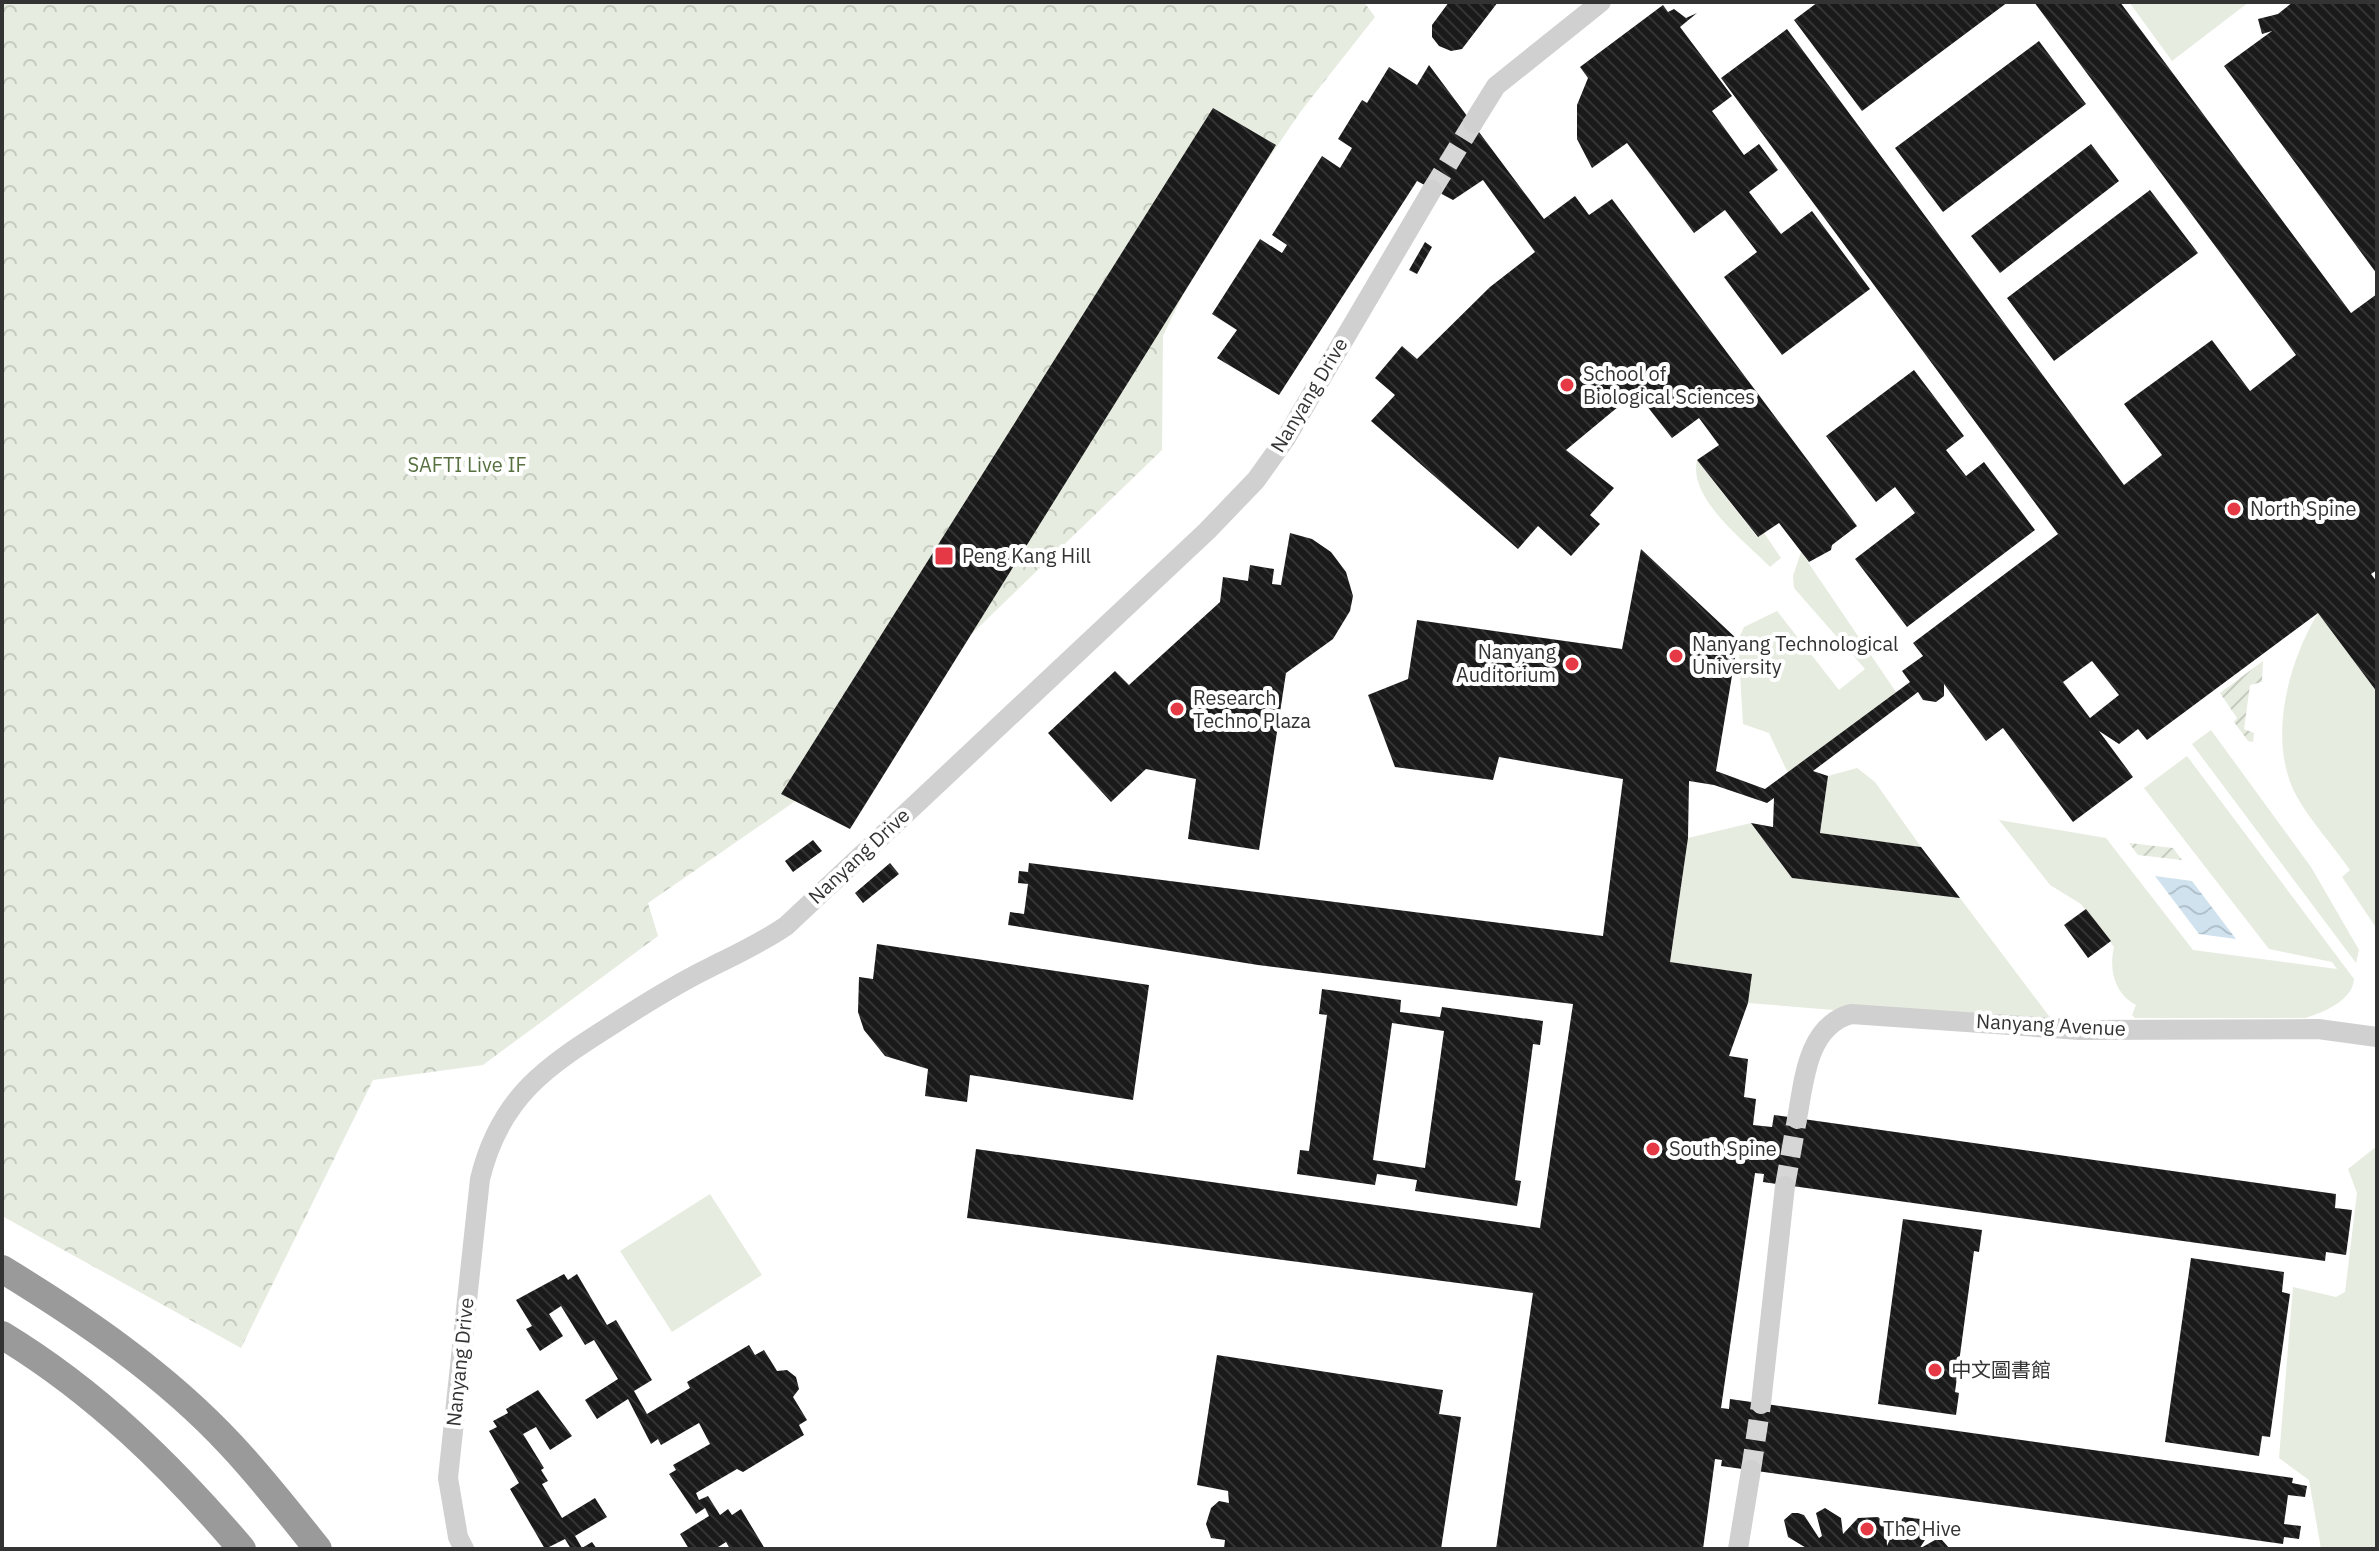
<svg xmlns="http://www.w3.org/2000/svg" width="2379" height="1551" font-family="'IBM Plex Sans','Noto Sans SC',sans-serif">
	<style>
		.green { fill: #e6ecdf }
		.forest { fill: url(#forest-crowns) }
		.garden { fill: url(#garden-furrows) }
		.water { fill: url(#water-waves) }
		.building { fill: url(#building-back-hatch); fill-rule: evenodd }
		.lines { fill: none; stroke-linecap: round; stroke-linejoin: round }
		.minor-tunnel { stroke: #d6d6d6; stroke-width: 20; stroke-dasharray: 20 10; stroke-linecap: butt }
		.minor { stroke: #d0d0d0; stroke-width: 20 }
		.highway { stroke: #9a9a9a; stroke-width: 28 }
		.poi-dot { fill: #e63946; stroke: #fff; stroke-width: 3 }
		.labels { text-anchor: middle; stroke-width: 8; stroke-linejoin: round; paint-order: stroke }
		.poi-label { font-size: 20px; fill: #333; stroke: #fff; text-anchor: start }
		.street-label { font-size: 20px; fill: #333; stroke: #fff }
		.park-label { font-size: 20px; fill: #56703f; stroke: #fff }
	</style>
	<defs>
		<pattern id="forest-crowns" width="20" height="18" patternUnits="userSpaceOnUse" patternTransform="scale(2)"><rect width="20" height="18" fill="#e6ecdf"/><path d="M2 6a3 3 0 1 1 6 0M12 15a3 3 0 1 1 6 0" fill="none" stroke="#c6cbc0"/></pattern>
		<pattern id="garden-furrows" width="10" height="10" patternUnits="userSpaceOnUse" patternTransform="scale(2)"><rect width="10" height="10" fill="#e6ecdf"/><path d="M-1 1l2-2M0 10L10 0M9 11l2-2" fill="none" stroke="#c6cbc0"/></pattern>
		<pattern id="water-waves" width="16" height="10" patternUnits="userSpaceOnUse" patternTransform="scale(2)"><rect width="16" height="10" fill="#cfe2ee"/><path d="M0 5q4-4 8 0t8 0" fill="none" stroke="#b2c2cd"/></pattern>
		<pattern id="building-back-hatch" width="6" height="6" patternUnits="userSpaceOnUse" patternTransform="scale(2)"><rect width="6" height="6" fill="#1a1a1a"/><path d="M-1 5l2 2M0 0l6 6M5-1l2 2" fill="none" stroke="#333"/></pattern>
	</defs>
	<rect width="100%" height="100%" fill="#fff"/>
	<path class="green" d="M2129 2H2249L2172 61Z
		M1697 460 1757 537 1764 533 1781 558 1770 567C1744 540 1688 499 1697 460Z
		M1801 552 1898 695 1788 773 1769 733 1743 724 1738 640 1744 627 1777 611 1839 690 1865 669 1794 588 1793 576Z
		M2318 613 2377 692V929L2342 877 2350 870C2333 845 2310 821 2296 795 2267 740 2288 663 2318 613Z
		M2211 730 2311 867 2359 950 2356 963 2192 744Z
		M2187 756 2354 979C2353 1000 2323 1013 2305 1018H2135L2132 1015 2136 1005C2114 993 2109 969 2114 947L2081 904 2050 885 1999 820 2106 838 2193 950 2337 969 2332 962 2269 949 2144 788Z
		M1857 768 1875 782 1921 847 1820 833 1828 776Z
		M1751 823 1792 878 1960 898 2058 1028 1748 1003 1752 974 1670 962 1688 838Z
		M2377 1146V1549H2321L2309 1480 2279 1458 2293 1287 2336 1297 2345 1292 2357 1193 2348 1169Z
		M710 1194 762 1275 672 1332 620 1251Z"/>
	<path class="forest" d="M2 2H1364L1375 17 1301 111 1203 255 1163 335 1162 450 807 793 648 903 658 936 483 1065 373 1080 241 1348 2 1216Z"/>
	<path class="garden" d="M2263 661 2262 682 2250 685 2244 729 2254 733 2253 742 2248 741 2234 722 2237 718 2220 693Z
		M2129 843 2173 848 2182 860 2138 855Z"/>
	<path class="water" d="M2155 876 2192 881 2236 939 2199 934Z"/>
	<path class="building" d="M1449 2H1498L1462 49 1451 51 1439 46 1432 37V25Z
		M1818 2H2008L1862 111 1794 20Z
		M2034 2H2120L2351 313 2377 294V570L2371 574 2377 582V692L2318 613 2147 740 2138 729 2119 744 2099 731 2133 777 2073 822 2003 728 1986 741 1944 684V696L1936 702 1923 700 1918 692 1813 771 1828 776 1820 833 1921 847 1960 898 1792 878 1751 823 1773 827 1774 798 1767 803 1714 785 1689 781 1688 838 1670 962 1752 974 1748 1003 1729 1056 1748 1059 1744 1097 1756 1099 1753 1125 1772 1127 1774 1115 2336 1194 2335 1208 2352 1210 2346 1255 2326 1252 2325 1261 1763 1182 1764 1174 1755 1173 1721 1408 1729 1409 1730 1399 2293 1478 2292 1483 2307 1486 2305 1497 2288 1495 2284 1524 2301 1526 2299 1539 2284 1537 2283 1544 1721 1466 1722 1460 1715 1459 1703 1549H1496L1533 1293 967 1218 976 1149 1540 1228 1573 1004 1258 965 1008 925 1010 912 1024 914 1028 884 1018 883 1019 871 1028 872 1029 863 1603 936 1623 779 1499 757 1493 780 1395 767 1368 695 1408 679 1417 620 1622 649 1641 549 1738 640 1716 771 1765 789 1910 682 1902 671 1923 656 1913 643 2058 534 1721 78 1787 29 2124 485 2162 455 2124 404 2212 340 2250 391 2296 355ZM2092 661 2119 695 2090 718 2063 682Z
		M2293 2H2377V274L2224 66 2272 31 2262 34 2258 19 2278 14Z
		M1663 5 1668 12 1674 9 1686 18 1697 13 1680 27 1732 96 1712 111 1744 155 1759 144 1778 170 1749 192 1781 234 1812 211 1870 289 1782 355 1724 277 1757 252 1725 210 1694 233 1627 143 1592 168 1577 139V105L1588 78 1580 67Z
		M2039 41 2086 104 1943 212 1895 148Z
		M1429 65 1544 219 1575 196 1589 215 1612 199 1857 526 1832 545 1831 550 1809 562 1779 523 1758 537 1697 460 1719 445 1699 418 1672 438 1636 392 1566 450 1614 488 1590 515 1600 524 1571 556 1538 526 1518 549 1371 421 1395 395 1375 378 1402 346 1417 359 1490 287 1535 252 1483 180 1453 200 1417 181 1279 395 1217 358 1237 330 1212 314 1260 239 1282 253 1287 245 1272 235 1322 156 1340 168 1352 148 1338 139 1362 100 1367 103 1389 67 1417 85Z
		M1213 108 1276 145 850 829 781 794Z
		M2091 144 2119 181 2000 273 1971 236Z
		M2150 190 2198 253 2054 361 2007 298Z
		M1425 242 1432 247 1417 274 1409 270Z
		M1914 370 1964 436 1946 450 1966 476 1984 462 2035 530 1907 627 1855 559 1915 513 1895 487 1876 502 1826 436Z
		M1290 533 1312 539 1331 552 1346 572 1353 596 1350 611 1333 639 1286 673 1259 850 1188 839 1196 779 1146 769 1111 802 1048 733 1115 671 1129 685 1220 602 1223 577 1248 581 1250 565 1274 569 1272 584 1281 585Z
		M813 840 822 851 793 872 785 861Z
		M890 863 899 874 863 903 855 893Z
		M2086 909 2111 941 2088 958 2064 925Z
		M877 944 1149 985 1133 1100 970 1075 967 1102 925 1096 928 1069 885 1056 864 1030 858 1012 859 977 873 979Z
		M1322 989 1401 1000 1400 1012 1440 1017 1442 1007 1543 1021 1540 1045 1533 1044 1515 1180 1521 1181 1517 1206 1415 1191 1417 1180 1377 1174 1375 1185 1297 1174 1300 1150 1309 1151 1327 1015 1319 1014ZM1392 1023 1444 1031 1425 1168 1373 1160Z
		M1903 1219 1982 1230 1979 1252 1974 1251 1955 1392 1959 1393 1956 1415 1878 1404Z
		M2191 1258 2284 1272 2282 1292 2290 1294 2270 1437 2262 1436 2259 1456 2165 1442Z
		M564 1274 568 1280 577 1274 607 1325 616 1320 652 1380 634 1391 647 1414 690 1388 687 1382 749 1345 755 1355 764 1350 777 1371 787 1370 796 1377 799 1389 793 1397 807 1420 799 1425 804 1435 743 1472 737 1469 696 1493 699 1500 708 1496 720 1515 728 1509 732 1515 741 1509 765 1549H730L726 1542 715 1549H689L680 1534 709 1516 705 1508 696 1514 669 1474 676 1470 673 1465 710 1444 699 1423 661 1445 658 1439 651 1444 628 1399 597 1419 585 1400 618 1379 594 1340 585 1345 561 1306 549 1314 563 1336 540 1351 526 1329 532 1326 516 1300Z
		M1217 1355 1443 1390 1439 1414 1461 1417 1441 1549H1224L1225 1540 1211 1538 1206 1524 1211 1508 1219 1501 1229 1503 1228 1491 1197 1485Z
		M538 1390 572 1436 550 1450 536 1427 523 1434 544 1468 541 1470 548 1481 542 1484 562 1518 595 1498 607 1517 575 1536 582 1548 592 1542 597 1549H571L565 1539 545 1549 510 1489 519 1483 489 1431 497 1427 493 1421 508 1413 506 1409Z
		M1825 1508 1841 1518 1843 1534 1858 1518 1878 1517 1886 1525 1887 1546 1896 1525 1904 1517 1920 1519 1929 1534 1919 1549H1808L1788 1537 1784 1520 1792 1513H1798L1804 1515 1819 1538 1822 1536 1816 1513Z
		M1935 1540H1942L1950 1549H1919Z"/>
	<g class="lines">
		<path class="minor-tunnel" d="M1432 190 1473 123
			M1785 1186 1797 1119
			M1751 1470 1761 1404"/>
		<path class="minor" d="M1473 123 1496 86 1601 2
			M1797 1119C1804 1081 1807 1026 1851 1014L2080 1030 2318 1029 2377 1037
			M1761 1404 1785 1186
			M464 1549 458 1537 448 1478 480 1179C500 1096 547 1066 615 1023 646 1003 678 983 711 967 737 954 761 943 786 926L1207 531 1256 480 1286 438 1432 190
			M1738 1549 1751 1470"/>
		<path class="highway" d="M2 1269C84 1319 165 1374 231 1445 262 1478 290 1514 318 1549
			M2 1335C96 1392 171 1466 242 1549"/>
	</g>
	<g class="poi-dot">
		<circle cx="1567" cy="385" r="8"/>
		<circle cx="2234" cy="509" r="8"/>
		<rect x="934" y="546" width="20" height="20" rx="4"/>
		<circle cx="1676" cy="656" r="8"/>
		<circle cx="1572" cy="664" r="8"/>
		<circle cx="1177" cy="709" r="8"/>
		<circle cx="1653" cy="1149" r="8"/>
		<circle cx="1935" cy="1370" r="8"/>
		<circle cx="1867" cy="1529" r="8"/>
	</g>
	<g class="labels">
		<g class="poi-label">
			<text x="1583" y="381">School of<tspan x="1583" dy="23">Biological Sciences</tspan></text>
			<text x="2250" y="516">North Spine</text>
			<text x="962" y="563">Peng Kang Hill</text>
			<text x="1692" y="651">Nanyang Technological<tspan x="1692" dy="23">University</tspan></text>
			<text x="1556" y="659" text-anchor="end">Nanyang<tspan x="1556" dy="23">Auditorium</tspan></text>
			<text x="1193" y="705">Research<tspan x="1193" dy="23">Techno Plaza</tspan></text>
			<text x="1669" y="1156">South Spine</text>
			<text x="1951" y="1377">中文圖書館</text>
			<text x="1883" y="1536">The Hive</text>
		</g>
		<g class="street-label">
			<text transform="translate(1309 395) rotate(-59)" y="7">Nanyang Drive</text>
			<text transform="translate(859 856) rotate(-43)" y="7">Nanyang Drive</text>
			<text transform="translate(2051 1025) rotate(3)" y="7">Nanyang Avenue</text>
			<text transform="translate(460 1362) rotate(-84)" y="7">Nanyang Drive</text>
		</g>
		<g class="park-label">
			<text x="467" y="472">SAFTI Live IF</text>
		</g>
	</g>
	<rect width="2379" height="1551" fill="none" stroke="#333333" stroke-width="8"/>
</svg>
